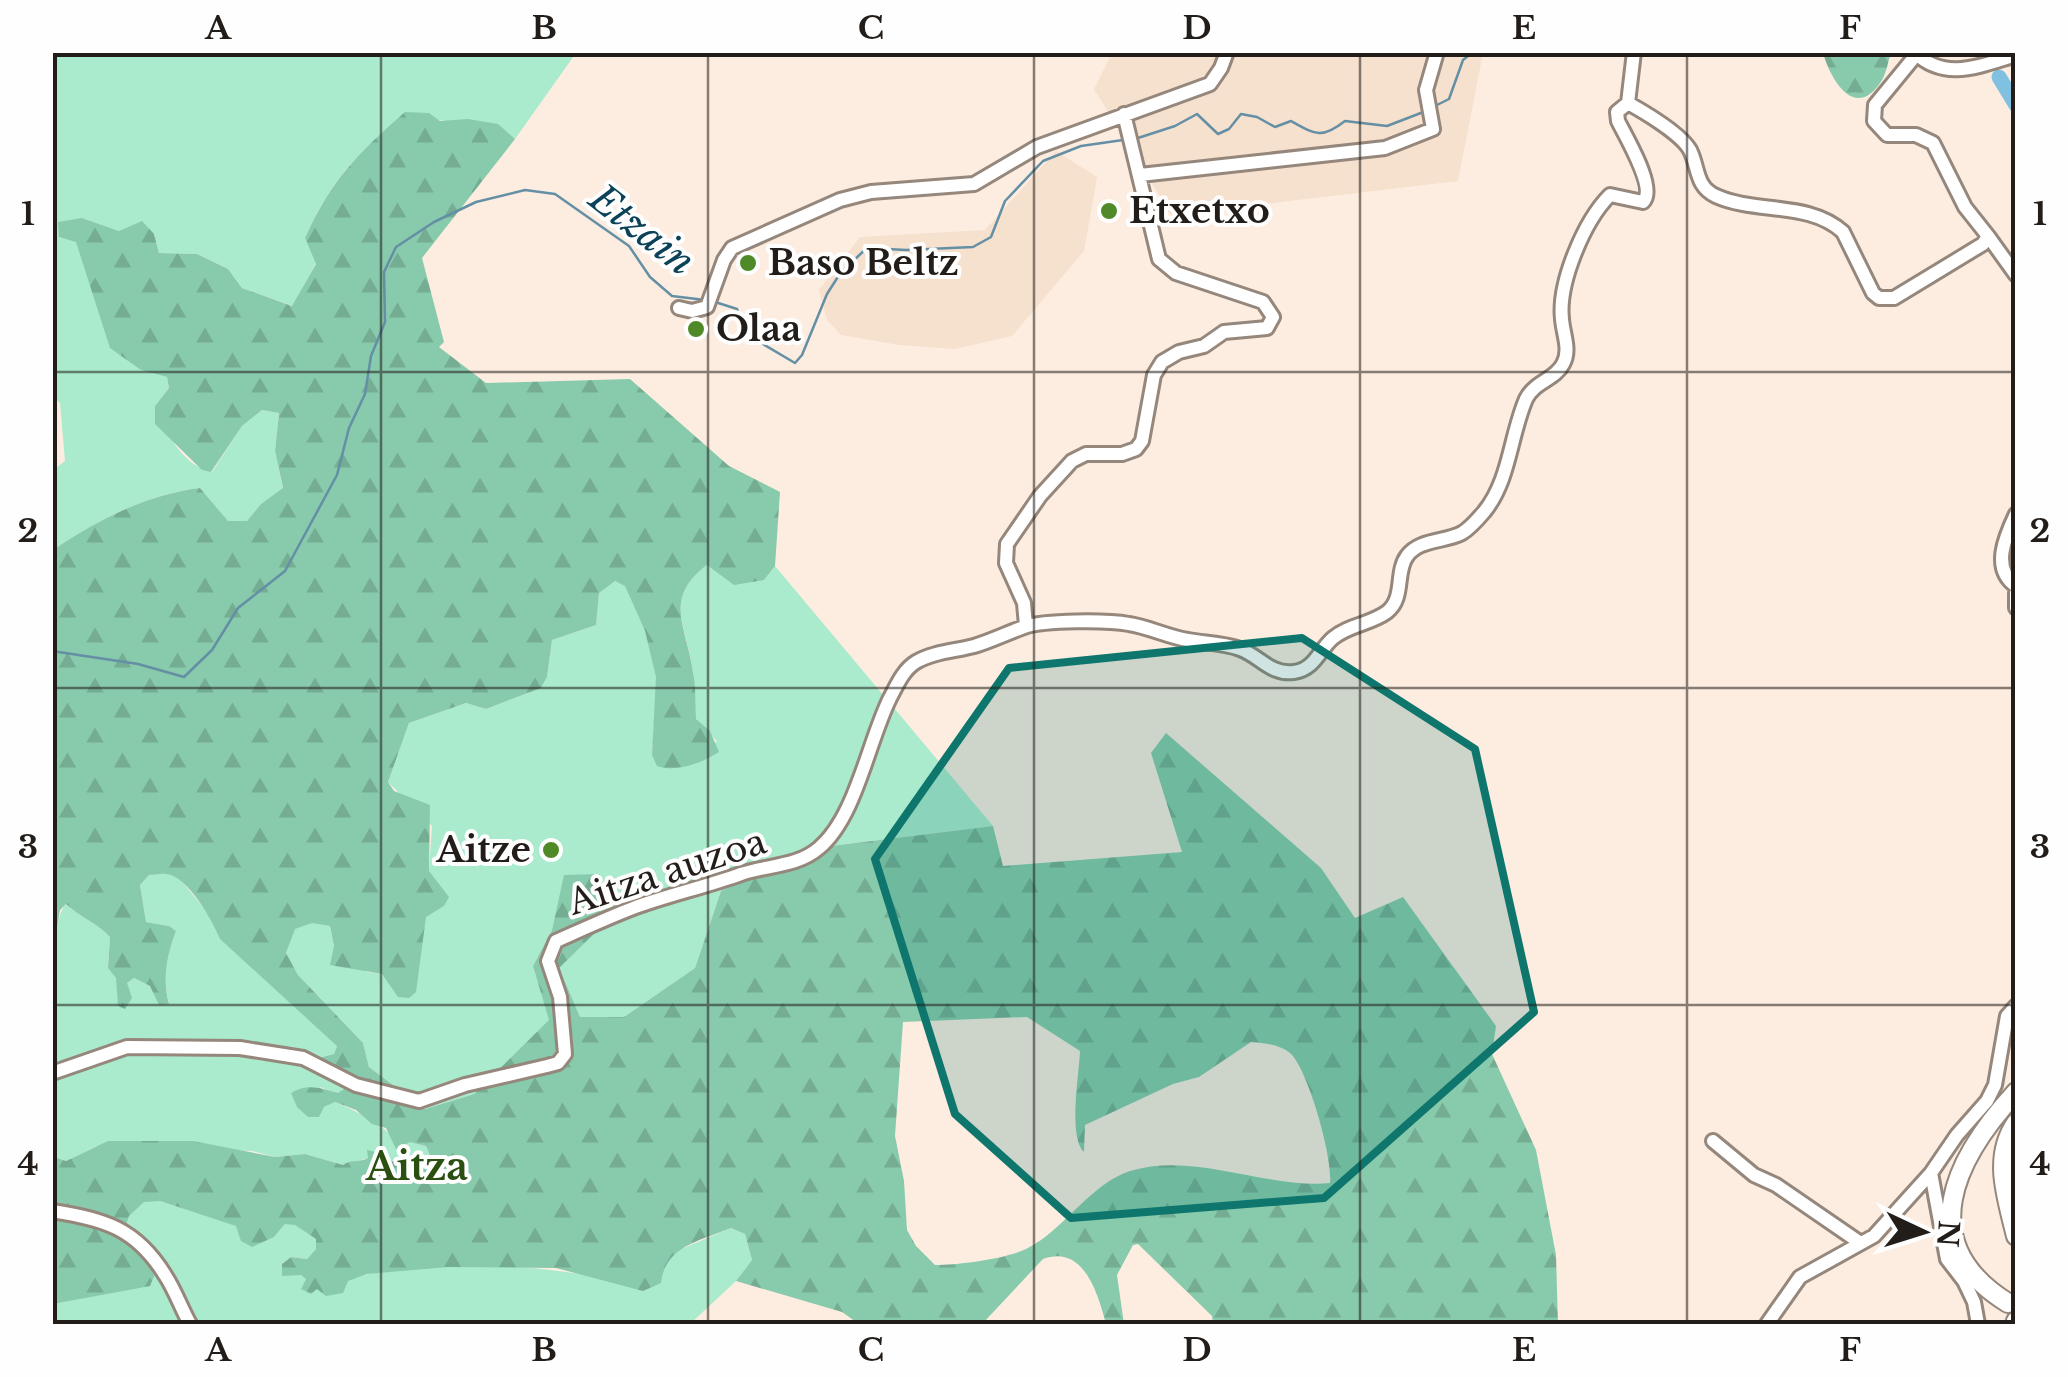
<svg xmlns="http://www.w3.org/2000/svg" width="2068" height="1377" font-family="'Libre Baskerville',serif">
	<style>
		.built { fill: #f6e0ce }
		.grass { fill: #aaeacd }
		.forest { fill: url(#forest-firs); fill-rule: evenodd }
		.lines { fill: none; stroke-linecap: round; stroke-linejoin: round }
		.stream { stroke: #648fa4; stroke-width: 2.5 }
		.river { stroke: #80c0e0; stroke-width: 15 }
		.minor-casing { stroke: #95877b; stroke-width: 18 }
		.highway-casing { stroke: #95877b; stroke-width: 22 }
		.minor { stroke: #fff; stroke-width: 12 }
		.highway { stroke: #fff; stroke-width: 18 }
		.marked { fill: #0f766e; fill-opacity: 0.2; stroke: #0f766e; stroke-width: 8; stroke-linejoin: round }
		.grid { fill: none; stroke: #231d19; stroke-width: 2.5; stroke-opacity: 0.55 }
		.poi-dot { fill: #508a28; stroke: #fefefe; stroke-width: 4 }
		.labels { text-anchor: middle; stroke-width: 8; stroke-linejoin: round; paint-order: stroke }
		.poi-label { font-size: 35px; font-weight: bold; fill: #231d19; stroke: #fefefe; text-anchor: start }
		.street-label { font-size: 35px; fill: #231d19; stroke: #fefefe }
		.water-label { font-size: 38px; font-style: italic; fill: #0b4258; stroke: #fefefe }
		.neighbourhood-label { font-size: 38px; font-weight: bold; fill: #2a4f10; stroke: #fefefe }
		.neatline { fill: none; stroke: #231d19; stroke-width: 4 }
		.grid-label { font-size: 32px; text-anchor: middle; font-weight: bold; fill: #231d19 }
	</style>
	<defs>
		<pattern id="forest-firs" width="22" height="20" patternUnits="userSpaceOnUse" patternTransform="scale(2.5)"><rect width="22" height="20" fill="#88caac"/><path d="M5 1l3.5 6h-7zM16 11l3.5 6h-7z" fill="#75ad93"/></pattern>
	</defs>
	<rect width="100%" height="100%" fill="#fdede1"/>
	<path class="built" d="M1112 53H1483L1458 181 1171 215 1094 89Z
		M1056 151 1097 177 1084 251 1012 336 955 349 899 345 841 335 827 320 819 290 860 237 985 230Z"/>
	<path class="grass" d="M53 53H576L515 139C486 113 472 125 438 120 427 119 416 114 406 112 357 154 332 178 305 238L316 263 293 306 242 288 228 269 197 254 159 253 154 234 119 231 82 218 59 237 76 241 87 272 141 370 167 377 169 388 155 406C167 432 181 465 212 472L242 426 262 410 279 413 275 451 283 489 261 504 247 521H228L200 488C148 494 95 521 53 550V470L65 461 60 403 53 396Z
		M707 565 764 580 775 566 993 826 831 846 791 866 721 891 695 968 624 1017H580L558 967 601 927 565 875 552 930 533 966 550 1020 474 1094 425 1109 369 1067 363 1043 298 975 286 953 294 929 312 922 330 926 334 946 367 972 382 974 426 916 444 906 429 871 432 826 388 782 409 723 466 703 486 709 541 688 547 677 552 640 596 625 599 592 615 581 625 585 645 631 657 677 652 755 717 742C712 734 700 726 696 719 691 707 695 685 693 671 687 626 662 599 707 565Z
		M167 873 180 879 212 918 220 939 295 1003 337 1046 334 1054 317 1059 347 1087 338 1094 320 1087 324 1107 335 1102C350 1108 384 1125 392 1137L426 1146 431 1158 427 1167 403 1169 392 1160 368 1158 343 1165 305 1154 275 1157 252 1151 97 1146 66 1161 57 1158 53 1146C53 1107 44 924 66 904 80 917 97 923 110 937L108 967 127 983 134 978 150 986 169 1003C162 978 167 955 176 931L169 926 146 922 140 885 149 875Z
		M144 1201H160L274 1237 285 1224H295L316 1239V1249L307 1259 291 1257 283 1263 282 1275H301L306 1279 302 1288C326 1290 346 1279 369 1274 449 1260 567 1262 644 1291L672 1253 731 1228 745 1234 752 1260 736 1281 690 1324H53V1304L150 1285 155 1271 151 1247 126 1226 129 1216Z"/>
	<path class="forest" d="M1823 53V52L1891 53C1888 61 1886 76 1880 83 1854 121 1830 78 1823 53Z
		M405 112 429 113 440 121 468 119 498 124 515 139 422 258 444 342 439 347 486 383 630 379 729 466 780 492 775 566 764 580 734 585 707 565C662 599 687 627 693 672 696 687 695 703 696 719L710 731 719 752C702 763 676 773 657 766L652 755 656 677 645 631 625 586 615 581 599 593 596 625 552 640 547 677 541 688 486 709 466 703 409 723 388 782 394 791 430 805 429 871 449 897 444 906 426 917 416 992 409 998 398 997 382 974 330 965 334 946 330 926 312 923 295 929 286 953 298 975 363 1043 369 1067 425 1109 474 1094 549 1020 533 966 552 930 564 875 600 874 601 927 559 968 580 1017H624L695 968 721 891 752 874 791 866 831 846 993 826 1003 866 1182 852 1151 753 1166 733 1321 868 1355 918 1403 897 1496 1026 1492 1054 1536 1150 1556 1255 1558 1324H1213L1212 1316 1138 1244 1133 1245 1117 1275 1124 1324H1106C1098 1294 1084 1244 1043 1259L982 1324H859L842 1312 736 1281 752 1260 745 1234 731 1228C700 1241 665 1246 661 1283L643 1291 556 1268 448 1267 367 1274 348 1281 343 1293 326 1296 317 1289 311 1294 301 1289 306 1279 301 1275 282 1276V1264L291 1257 307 1259 316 1249V1239L295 1225 285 1224 274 1237 252 1247 241 1241 236 1226 160 1201 144 1202 129 1216 126 1226 151 1247 160 1262 150 1286 53 1304V1146L57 1158 66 1161 108 1141H193L275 1157 305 1154 343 1165C351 1159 359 1163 368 1158L367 1150C391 1154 401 1175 427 1167L431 1158 426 1146 410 1142 396 1149 386 1128 372 1124 356 1110 335 1102 324 1107 319 1117H308L297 1107 291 1093C307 1083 321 1088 338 1093L347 1087 315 1059 334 1054 337 1046 220 939C212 920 188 876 166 874 161 873 155 875 149 875L140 885 146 922 169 926 176 931C167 955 162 979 169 1004L159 1005 150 986 134 978 127 983 132 998 125 1009 118 1006 116 978 108 968 110 937C97 923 80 917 66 904L60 910 53 952V550C95 521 148 494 200 488L228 521H247L261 504 283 488 275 451 279 413 262 410 242 426 211 472 202 470 155 424V406L169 388 167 377 141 370 110 348 76 242 59 237 58 222 82 218 119 231 142 221 154 234 159 253 197 254 228 269 242 288 292 306 316 264 305 238C332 179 357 154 405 112ZM1027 1017 1080 1051C1079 1075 1068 1138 1084 1152L1085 1125 1173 1084 1199 1077 1251 1042C1264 1043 1279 1044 1290 1053 1308 1069 1333 1158 1330 1183 1266 1189 1194 1151 1130 1171 1091 1183 1061 1233 1026 1249 1005 1259 958 1265 935 1265L916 1246 907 1230 904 1181 895 1136 903 1022Z"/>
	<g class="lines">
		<path class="stream" d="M1433 107 1449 99 1463 60 1473 52
			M1138 138 1175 126 1197 114 1218 134 1229 129 1241 114 1257 117 1275 127 1291 121C1316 135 1322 139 1345 121L1387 126 1426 111
			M712 301 737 309 746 334 795 363 802 355 827 294 841 272 867 248 906 250 973 247 991 237 1005 201 1043 161 1081 146 1123 140
			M52 651 138 664 184 677 212 650 238 608 285 571 337 475 349 428 365 394 371 356 385 322 384 272 396 247 434 222 476 202 525 190 555 194 629 246 650 277 672 296 705 300"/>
		<path class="river" d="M1999 77 2016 105"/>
		<defs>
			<path id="minor" d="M1914 52C1945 82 1979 66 2016 55
				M1628 103 1634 52
				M1140 175 1385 148 1433 129 1426 90 1437 52
				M1988 236 2016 275
				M679 308 692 311 707 307 724 260 732 248 840 200 871 192 974 184 1037 147 1210 84 1221 68 1227 52
				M2016 514C2005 537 1991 569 2016 586
				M2016 593V608
				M1026 626 1024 603 1006 563 1007 544 1040 496 1072 461 1086 454H1122L1136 449 1142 441 1154 375 1162 362 1179 352 1204 346 1224 332 1267 328 1273 317 1263 302 1176 273 1159 259 1124 114
				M52 1073 127 1047 240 1048 303 1058 356 1085 419 1101 465 1085 547 1066 558 1063 565 1054 560 997 548 961 556 941C581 930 607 918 633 908 668 895 705 887 741 874 767 865 797 867 819 848 856 817 868 742 890 698 897 685 903 670 916 662 933 652 955 651 974 646 991 641 1007 633 1024 627 1045 620 1107 620 1129 624 1149 627 1168 637 1188 640 1204 643 1224 643 1240 649 1260 656 1270 675 1294 672 1315 669 1319 650 1333 638 1348 625 1371 624 1387 612 1405 598 1395 572 1407 556 1419 539 1445 542 1462 533 1469 529 1478 519 1484 512 1510 480 1510 436 1526 399 1535 381 1555 380 1563 364 1571 350 1563 334 1562 319 1558 283 1584 221 1610 195L1643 202C1657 189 1627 139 1618 121L1617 112 1628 103C1644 112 1681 134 1690 150 1699 168 1695 186 1716 196 1756 214 1809 201 1843 232L1873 293 1879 298H1894L1983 244 1988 236 1965 207 1933 143 1916 135H1887L1874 121 1875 105 1916 55
				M1713 1141 1754 1175 1776 1185 1859 1242
				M52 1211C104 1219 136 1228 165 1275 175 1290 181 1308 190 1324
				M1767 1324 1800 1277 1874 1236 1931 1173
				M1978 1324 1974 1302 1964 1281 1947 1259 1931 1173 1957 1135 1987 1101 1995 1085 2007 1016 2016 1006"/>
			<path id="highway" d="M2016 1123C1992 1158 2007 1198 2016 1236
				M2008 1303C1911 1243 1955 1158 2016 1092
				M2015 1324 2016 1321"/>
		</defs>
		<use href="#minor" class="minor-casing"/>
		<use href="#highway" class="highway-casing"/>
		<use href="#minor" class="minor"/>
		<use href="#highway" class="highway"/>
	</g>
	<path class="marked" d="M1302 638 1475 749 1534 1012 1324 1198 1071 1218 955 1114 875 859 1009 668Z"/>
	<path class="grid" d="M381 52V1324M708 52V1324M1034 52V1324M1360 52V1324M1687 52V1324M52 372H2016M52 688H2016M52 1005H2016"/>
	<g class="poi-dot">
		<circle cx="1109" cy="211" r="10"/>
		<circle cx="748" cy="263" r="10"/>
		<circle cx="696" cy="329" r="10"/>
		<circle cx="551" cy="850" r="10"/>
	</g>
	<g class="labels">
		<g class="poi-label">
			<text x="1129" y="223">Etxetxo</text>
			<text x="768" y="275">Baso Beltz</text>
			<text x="716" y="341">Olaa</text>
			<text x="531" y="862" text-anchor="end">Aitze</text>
		</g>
		<g class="street-label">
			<text transform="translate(667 872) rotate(-18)" y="12">Aitza auzoa</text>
		</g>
		<g class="water-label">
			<text transform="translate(642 230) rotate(38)" y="13">Etzain</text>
		</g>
		<g class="neighbourhood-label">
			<text x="417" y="1180">Aitza</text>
		</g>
	</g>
	<rect width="2068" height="1377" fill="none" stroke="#fefefe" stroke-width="110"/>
	<g transform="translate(1923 1232) rotate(94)" stroke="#fefefe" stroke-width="8" paint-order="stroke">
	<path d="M0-8L18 38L0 25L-18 38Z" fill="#231d19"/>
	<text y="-15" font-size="28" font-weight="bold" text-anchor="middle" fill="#231d19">N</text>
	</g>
	<rect x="55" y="55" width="1958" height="1267" class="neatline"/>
	<g class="grid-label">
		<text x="218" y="39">A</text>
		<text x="544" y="39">B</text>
		<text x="871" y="39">C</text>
		<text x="1197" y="39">D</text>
		<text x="1524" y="39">E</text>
		<text x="1850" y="39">F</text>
		<text x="28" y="225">1</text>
		<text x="2040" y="225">1</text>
		<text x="28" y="542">2</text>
		<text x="2040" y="542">2</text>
		<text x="28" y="858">3</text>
		<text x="2040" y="858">3</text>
		<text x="28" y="1175">4</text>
		<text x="2040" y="1175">4</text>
		<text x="218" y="1361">A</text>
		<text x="544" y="1361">B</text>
		<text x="871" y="1361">C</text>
		<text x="1197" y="1361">D</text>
		<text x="1524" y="1361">E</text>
		<text x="1850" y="1361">F</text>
	</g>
</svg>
